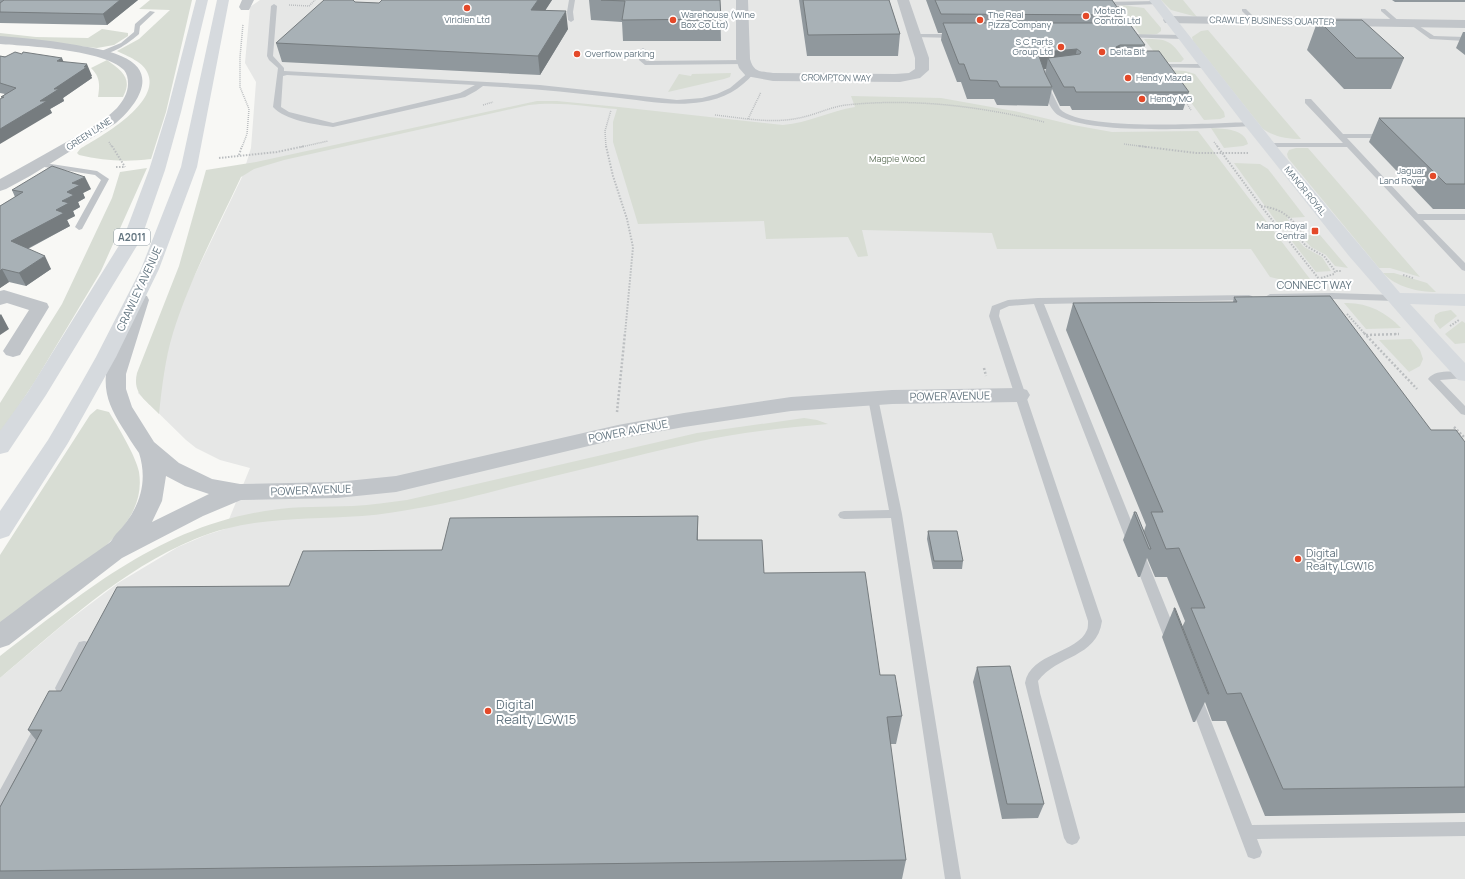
<svg xmlns="http://www.w3.org/2000/svg" width="1465" height="879" font-family="Manrope,sans-serif">
	<style>
		.built { fill: #e6e7e6 }
		.green { fill: #d8ddd4 }
		.lines { fill: none; stroke-linecap: round; stroke-linejoin: round }
		.path-far2 { stroke: #bbbec0; stroke-width: 1.5; stroke-dasharray: 1 1; stroke-linecap: butt }
		.path-far1 { stroke: #bbbec0; stroke-width: 2; stroke-dasharray: 1.5 1.5; stroke-linecap: butt }
		.path { stroke: #bbbec0; stroke-width: 2.5; stroke-dasharray: 2 2; stroke-linecap: butt }
		.lane { fill: #c1c5c9; fill-rule: evenodd }
		.street { fill: #c1c5c9; fill-rule: evenodd }
		.secondary { fill: #d6dade; fill-rule: evenodd }
		.primary { fill: #d6dade; fill-rule: evenodd }
		.wall { fill: #90989d; fill-rule: evenodd }
		.shaded-wall { fill: #767c7f }
		.building { fill: #a8b1b6; stroke: #767c7f }
		.poi-dot { fill: #e44929; stroke: #fff; stroke-width: 1.5 }
		.labels { text-anchor: middle; stroke-width: 4; stroke-linejoin: round; paint-order: stroke }
		.far-poi-label { font-size: 9px; fill: #637580; stroke: #fff; text-anchor: start }
		.far-street-label { font-size: 9px; fill: #637580; stroke: #fff }
		.far-park-label { font-size: 9px; fill: #677862; stroke: #fff }
		.shield { fill: #fff; stroke: #929ea6; stroke-width: 1 }
		.shield-label { font-size: 10px; font-weight: bold; fill: #637580 }
		.street-label { font-size: 11px; fill: #637580; stroke: #fff }
		.poi-label { font-size: 11px; fill: #637580; stroke: #fff; text-anchor: start }
		.near-poi-label { font-size: 13px; fill: #637580; stroke: #fff; text-anchor: start }
	</style>
	<rect width="100%" height="100%" fill="#f8f8f5"/>
	<path class="built" d="M260 0H1465V879H0V678L65 623 118 583 178 547 206 535 225 529 250 468 220 460 196 448 186 440 138 393 242 177 251 148 256 82 245 63 250 7Z"/>
	<path class="green" d="M150 0H192L166 112 151 159C126 162 104 161 79 155L77 153 80 149C100 137 160 104 148 74 144 62 127 56 117 51L139 39 170 10 139 9Z
		M1161 0H1183L1197 17 1171 10Z
		M1121 5 1144 8 1161 28V31L1157 34 1140 35Z
		M102 29 128 33V36L114 45 97 48 0 38V33L36 37 88 38Z
		M1208 30 1301 139C1287 139 1275 137 1263 129L1193 41 1192 37 1201 31Z
		M1144 39C1168 39 1170 40 1184 59L1181 62H1162Z
		M107 60C122 71 133 78 123 97H98C100 84 100 77 91 68Z
		M1167 70 1185 71 1195 74 1224 112 1225 117 1220 119 1204 120Z
		M731 73 730 77 724 79 668 92 679 74 691 76 692 74Z
		M851 96 941 98 1019 112 1073 125 1112 132 1198 131 1310 279 1283 280 1270 277 1251 249H997L992 233 862 230 868 256 858 257 848 237 766 239 764 221 638 224 613 142V122L617 109C588 107 559 101 529 105L284 160 254 169 241 177C218 226 189 281 173 333 165 359 162 387 159 414 146 400 132 394 137 373L179 266 206 170 256 162 537 101H557L619 107 783 125C808 123 830 111 855 107Z
		M1211 128C1224 129 1244 128 1248 144L1243 146 1224 148Z
		M1296 148H1308L1420 277 1390 268H1379L1288 158 1287 154 1289 150Z
		M1234 163 1260 164 1268 169 1305 217 1287 218 1297 231H1283Z
		M147 168 101 271 34 383 0 434V403L62 304 112 198 120 172Z
		M1287 235H1294L1304 247 1322 257 1331 271 1316 272Z
		M1300 235H1320L1348 268 1335 266 1326 255 1311 247Z
		M1383 273H1394L1427 283 1436 292C1418 292 1396 287 1383 273Z
		M1344 303C1367 302 1386 312 1401 328L1366 329Z
		M1451 310 1457 316 1440 329 1434 321 1435 315 1440 312Z
		M1462 321 1465 323V343L1455 344 1445 334Z
		M1411 339 1420 350 1423 359 1420 366 1409 372 1379 340Z
		M97 409 109 412C117 425 136 456 139 472 147 522 96 554 62 581 42 597 21 614 0 630V555L90 415Z
		M804 418 817 420 828 424C784 428 739 432 696 442 634 456 572 472 510 487 480 495 449 503 419 508 400 511 381 515 362 516 303 520 251 516 195 539 122 569 59 628 0 678V656C83 593 158 528 265 511 294 506 323 507 353 506 371 505 389 502 407 500L697 433Z"/>
	<g class="lines">
		<path class="path-far2" d="M289 5 309 6 315 0
			M1185 101 1191 110
			M483 105 493 102
			M715 115C743 118 771 124 799 118 815 115 830 107 846 105 912 98 980 106 1044 122
			M748 119 761 92
			M109 142 112 147
			M1214 142 1218 147
			M1124 144 1147 147
			M242 147 247 134 249 109 240 87V57L243 24
			M301 147 328 141
			M606 147 605 131 611 110"/>
		<path class="path-far1" d="M112 146 125 167
			M606 146 613 176 627 219 633 247 625 334
			M1139 146 1196 153H1248
			M1217 146 1261 206 1319 279
			M239 155 242 146
			M219 158 277 152 305 146
			M116 167H125
			M1261 206C1283 209 1290 217 1303 233H1296
			M1282 233H1295L1306 246 1324 256 1335 271
			M1403 275 1413 278
			M1321 278 1334 274 1335 271H1342
			M1347 314 1365 334
			M1450 326 1459 320
			M1395 334H1399"/>
		<path class="path" d="M1364 333 1417 389
			M1366 335 1399 334
			M984 368 986 376
			M617 412 625 333
			M1454 427 1465 438"/>
		<path class="lane" d="M569 0H575L573 12 574 20 571 22 568 20 567 12Z
			M1157 1 1160 3 1159 4 1104 6 1101 4 1104 2Z
			M274 4 277 6 273 56 284 68V71L540 85 677 100 702 98 717 94 730 88 749 72 754 73C741 89 723 99 702 102 672 107 641 100 611 97 568 92 526 88 483 86L476 91 465 97 333 127C317 125 284 120 273 107L278 68 269 60 267 56 271 6ZM287 75 475 85 460 93 333 123 289 112 281 107 283 76Z
			M1242 9H1246L1256 19V21H1252L1242 11Z
			M1381 9H1385L1401 23V25H1397L1381 11Z
			M150 11 155 12 140 26 139 34C130 42 111 56 99 54V52L121 43 134 32 135 24Z
			M1413 22 1434 36 1465 37V41L1430 39 1411 25 1410 24Z
			M915 34H956L959 36 956 38 913 37V35Z
			M1123 34 1183 35 1186 37 1183 39 1121 37V35Z
			M643 48 646 50 645 60 647 61 744 60 747 62 744 64 645 65 639 60 640 50Z
			M1156 64H1206L1209 66 1206 68 1154 67 1153 66Z
			M1060 68 1063 70 1062 71 1044 74 1045 79 1060 109C1081 132 1217 123 1251 122L1255 124 1251 126C1209 128 1091 136 1058 115 1049 109 1040 85 1037 75L1040 71Z
			M1305 99H1311L1343 134H1388L1389 136 1385 138H1347L1418 214H1465V220H1423L1465 263V271L1462 270 1347 147H1265V143H1343L1305 103Z
			M38 162 97 171 109 179 82 229 79 230 75 227 101 180 95 175 38 166Z
			M1332 293 1395 295 1400 298 1395 301 1332 299 1270 300 1265 297 1270 294Z
			M1249 295 1252 296 1254 298 1252 300 1044 304 1179 640 1177 644 1172 645 1167 644 1165 640 1034 304 1009 306 1000 310 999 316 1102 621C1097 658 1057 655 1038 681L1040 693 1080 838 1077 843 1072 845 1067 843 1064 838 1025 683C1030 653 1078 653 1087 630 1088 628 1088 624 1088 621L989 316 992 306 1008 300 1038 298Z
			M1465 372V378L1440 380 1465 406V415L1461 414 1428 379C1435 369 1454 372 1465 372Z
			M873 395 878 398 902 514 961 879H945L891 518 844 519 840 518 838 515 840 512 844 511 889 510 868 398Z
			M84 641 89 642 91 646 67 692 62 694 57 692 55 688 57 684 79 642Z
			M1195 692 1200 694 1202 698 1252 825 1465 822V836L1257 839 1262 852 1260 857 1254 859 1248 857 1188 698 1190 694Z
			M42 720 47 722 49 726 5 810 0 812V790L37 722Z"/>
		<path class="street" d="M242 0H254L249 10H241L239 7Z
			M736 0H748L750 59C754 73 760 71 773 73L895 74 909 73 915 69V58L897 0H909L929 58V70L920 78 900 82 773 81 746 76 739 68 736 59Z
			M1169 16 1465 20V28L1165 23 1163 20 1165 17Z
			M0 36C23 38 47 40 70 44 87 47 105 49 121 56 160 72 138 104 116 123L30 176 6 189 0 191V179C21 168 41 156 61 145 80 134 101 124 117 108 123 101 128 93 128 84 128 78 127 74 124 70 105 50 28 46 0 44Z
			M4 290 47 303 49 307 20 355 13 357 6 355 3 351 29 310 7 303 0 305V291Z
			M140 294 147 296 149 300 126 374V389L132 407 154 442 179 463 212 479 240 484 337 482 396 476 618 425 684 413 791 397 892 390 1020 388 1027 390 1030 395 1027 400 1020 402 892 404 791 411 684 427 618 439 396 492 337 498 241 500 203 516 122 558 9 645 0 648V622C19 608 39 592 59 578 75 566 93 555 109 543 112 541 113 537 116 534 138 512 149 484 139 453 133 445 128 436 122 427 111 409 104 395 106 374L131 300 133 296ZM166 476 185 486 209 494 152 522 162 501Z"/>
		<path class="secondary" d="M1149 0H1161L1282 153 1400 293 1465 294V306L1410 304 1465 363V381L1458 380 1430 349 1349 256 1246 127Z"/>
		<path class="primary" d="M196 0H208L181 112 165 170 141 239 46 395 8 452 0 454V431L28 392 123 239 149 170 167 112Z
			M217 0H229L197 167 159 269 116 357 68 443 9 536 0 539V511L48 440 78 389 96 357 141 269 181 167Z"/>
	</g>
	<path class="wall" d="M0 0H138L107 25 0 23Z
		M552 0 545 10 568 29 540 75 282 62 276 43 355 2 379 3Z
		M589 0H720L721 41H623L622 22 591 20Z
		M799 0H889L900 34 898 56H807Z
		M926 0H1112L1117 7 1125 15 1123 23 1145 45 1143 51 1189 92 1183 110H1072L1070 106H1060L1052 89 1048 106 997 105 994 99H967L961 82H957L941 40 942 33H938ZM1043 69H1046L1045 74Z
		M1392 0H1465V2H1395Z
		M1318 20 1404 58 1391 89H1344L1307 50Z
		M1463 32H1465V55L1456 48Z
		M0 56 64 62 92 76H91L92 78 63 98 64 101 50 109 52 113 2 98 1 97 5 94 0 93Z
		M1379 118H1465V209H1433L1369 142Z
		M91 189 83 193 85 198 78 202 80 207 73 211 75 216 67 220 70 226 28 249 51 269 26 286 9 282 0 288V206L15 197 12 190Z
		M1234 297 1431 430 1465 442V813L1265 816 1226 721H1212L1205 702 1195 722H1193L1162 637 1174 608 1182 627 1185 621 1167 577H1155L1147 558 1140 577H1138L1123 540 1134 512 1144 531 1146 525 1066 330 1073 303 1233 302Z
		M698 516V540L764 573 880 675 902 716 896 744H890L906 860 902 879H0V807L36 740 28 730 61 691 442 550Z
		M928 531 963 561 962 569H933L927 539Z
		M977 667 1044 804 1038 818 1002 819 973 682Z"/>
	<path class="shaded-wall" d="M120 0H138L107 25 103 14Z
		M538 0H552L534 28 531 10Z
		M566 11 568 29 540 75 538 56Z
		M1120 45 1116 62V47Z
		M1077 49 1073 67 1048 58 1046 69 1040 70 1039 56 1043 52Z
		M62 58 67 70 57 61Z
		M87 64 92 76H91L92 78 63 98 64 101 50 109 52 113 0 144V129L40 101 54 89Z
		M85 177 91 189 83 193 85 198 78 202 80 207 73 211 75 216 67 220 70 226 17 254 11 241 56 210 72 183Z
		M45 256 51 269 26 286 19 273Z
		M2 269 9 282 0 288V271Z
		M1 314 9 329 0 335V315Z"/>
	<path class="building" d="M4 0H120L103 14 0 12V3Z
		M324 0H353L355 2 379 3 382 0H538L531 10 566 11 538 56 276 43Z
		M601 0H720L721 19 622 20 625 1Z
		M803 0H889L900 34 808 35Z
		M935 0H1112L1117 7H1119L1125 15 941 14Z
		M1318 20H1362L1404 58H1356Z
		M943 23H1129L1145 45H1120L1116 47V50L1118 51H1159L1189 92H1076L1074 87H1064L1048 58 1080 54 1081 52 1077 49 1043 52 1039 56 1045 73 1052 87H1000L997 81 970 80 964 64H959Z
		M15 52 22 54 23 52 62 58 57 61 87 64 84 67H87L54 89H59L40 101H47L0 129V99L4 97H1L16 88 0 83V56L5 57Z
		M1379 118H1465V184H1446Z
		M52 166 85 177 72 183 80 185 67 192 74 195 62 201 69 203 56 210 64 213 11 241 45 256 19 273 2 269 0 271V206L23 192 12 190Z
		M1330 296 1431 430H1456L1465 442V787L1283 789 1241 693 1227 694 1191 608H1205L1179 548 1166 549 1151 512H1163L1073 303 1237 302 1234 297Z
		M1134 512H1136L1151 549H1149Z
		M698 516 697 540H762L764 573 865 572 880 675H895L902 716 887 717 906 860 0 871V807L42 730H28L49 691H61L117 587 289 586 303 551 442 550 450 518Z
		M928 531H957L963 561H934Z
		M1174 608H1175L1209 694H1208Z
		M1010 666 1044 804H1007L977 667Z"/>
	<g class="poi-dot">
		<circle cx="467" cy="8" r="4"/>
		<circle cx="1086" cy="16" r="4"/>
		<circle cx="673" cy="20" r="4"/>
		<circle cx="980" cy="20" r="4"/>
		<circle cx="1061" cy="47" r="4"/>
		<circle cx="1102" cy="52" r="4"/>
		<circle cx="577" cy="54" r="4"/>
		<circle cx="1128" cy="78" r="4"/>
		<circle cx="1142" cy="99" r="4"/>
		<circle cx="1433" cy="176" r="4"/>
		<rect x="1311" y="227" width="8" height="8" rx="2"/>
		<circle cx="1298" cy="559" r="4"/>
		<circle cx="488" cy="711" r="4"/>
	</g>
	<g class="labels">
		<g class="far-poi-label">
			<text x="1094" y="14">Motech<tspan x="1094" dy="10">Control Ltd</tspan></text>
			<text x="681" y="18">Warehouse (Wine<tspan x="681" dy="10">Box Co Ltd)</tspan></text>
			<text x="988" y="18">The Real<tspan x="988" dy="10">Pizza Company</tspan></text>
			<text x="467" y="23" text-anchor="middle">Viridien Ltd</text>
			<text x="1053" y="45" text-anchor="end">S C Parts<tspan x="1053" dy="10">Group Ltd</tspan></text>
			<text x="1110" y="55">Delta Bit</text>
			<text x="585" y="57">Overflow parking</text>
			<text x="1136" y="81">Hendy Mazda</text>
			<text x="1150" y="102">Hendy MG</text>
			<text x="1425" y="174" text-anchor="end">Jaguar<tspan x="1425" dy="10">Land Rover</tspan></text>
			<text x="1307" y="229" text-anchor="end">Manor Royal<tspan x="1307" dy="10">Central</tspan></text>
		</g>
		<g class="far-street-label">
			<text transform="translate(1272 21) rotate(1)" y="3">CRAWLEY BUSINESS QUARTER</text>
			<text transform="translate(836 78) rotate(1)" y="3">CROMPTON WAY</text>
			<text transform="translate(89 134) rotate(-33)" y="3">GREEN LANE</text>
			<text transform="translate(1305 191) rotate(51)" y="3">MANOR ROYAL</text>
		</g>
		<g class="far-park-label">
			<text x="897" y="162">Magpie Wood</text>
		</g>
		<rect class="shield" x="114" y="229" width="36" height="16" rx="3"/>
		<g class="shield-label">
			<text x="132" y="241">A2011</text>
		</g>
		<g class="street-label">
			<text x="1314" y="289">CONNECT WAY</text>
			<text transform="translate(139 289) rotate(-65)" y="4">CRAWLEY AVENUE</text>
			<text transform="translate(950 396) rotate(-1)" y="4">POWER AVENUE</text>
			<text transform="translate(628 431) rotate(-11)" y="4">POWER AVENUE</text>
			<text transform="translate(311 490) rotate(-2)" y="4">POWER AVENUE</text>
		</g>
		<g class="poi-label">
			<text x="1306" y="557">Digital<tspan x="1306" dy="13">Realty LGW16</tspan></text>
		</g>
		<g class="near-poi-label">
			<text x="496" y="709">Digital<tspan x="496" dy="15">Realty LGW15</tspan></text>
		</g>
	</g>
</svg>
